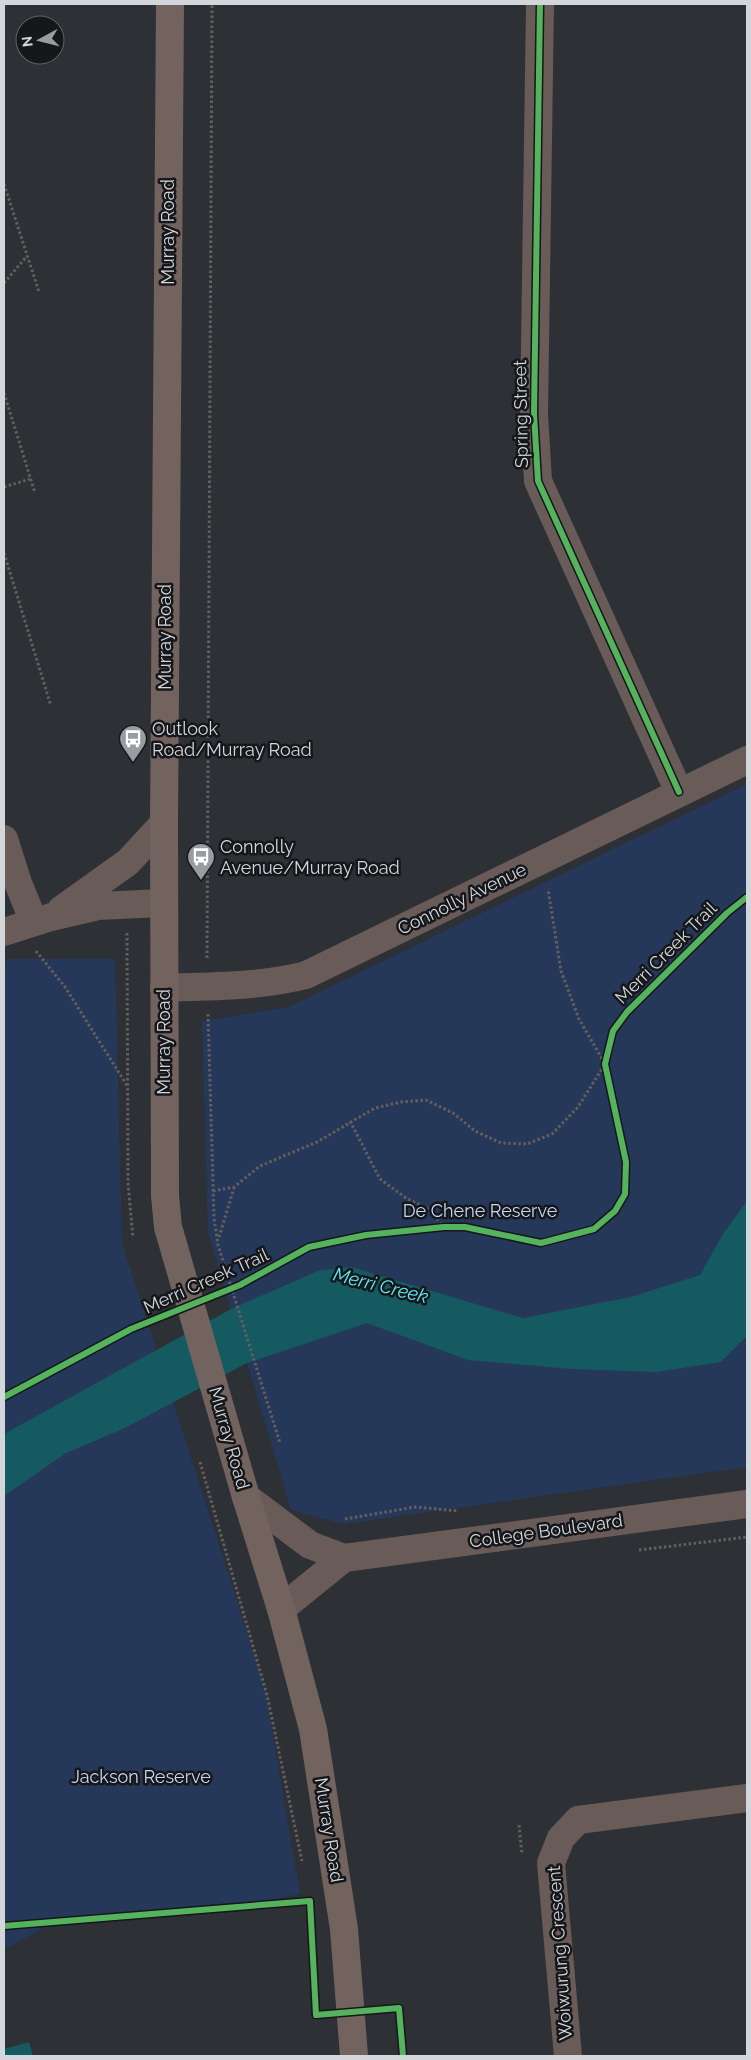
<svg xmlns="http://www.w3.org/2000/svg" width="751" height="2060" font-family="Raleway,sans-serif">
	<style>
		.green { fill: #26385a }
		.water { fill: #145a60 }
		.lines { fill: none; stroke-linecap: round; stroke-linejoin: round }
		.path { stroke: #655e5d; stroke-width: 3; stroke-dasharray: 2.5 2.5; stroke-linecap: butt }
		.minor { stroke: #695b57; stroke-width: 28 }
		.major { stroke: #73635e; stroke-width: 28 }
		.cycleway-casing { stroke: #15171a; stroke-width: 9 }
		.cycleway { stroke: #56b35d; stroke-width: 6 }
		.labels { text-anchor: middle; stroke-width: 5; stroke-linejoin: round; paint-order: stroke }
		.street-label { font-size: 18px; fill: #d3d6db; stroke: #15171a }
		.poi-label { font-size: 18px; fill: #d3d6db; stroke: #15171a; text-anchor: start }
		.park-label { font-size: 18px; fill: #c5d6f6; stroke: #15171a }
		.water-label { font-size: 19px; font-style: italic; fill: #63e9f4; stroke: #15171a }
	</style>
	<rect width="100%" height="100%" fill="#2d3034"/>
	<path class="green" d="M747 784V1467L343 1524 291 1510 208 1232 202 1021 289 1007Z
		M11 959H115L122 1243 265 1688 300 1894 238 1906 49 1925 4 1950V962Z"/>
	<path class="water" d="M747 1201V1336L721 1362 656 1372 572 1369 468 1360 367 1323 247 1363 125 1428 66 1453 4 1496V1434L231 1309 318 1271 351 1267 523 1318 631 1297 700 1275 723 1234Z
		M29 2042 33 2056H4V2049Z"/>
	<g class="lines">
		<path class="path" d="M4 184 39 292
			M4 283 27 256
			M4 393 35 493
			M4 487 30 479
			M4 553 51 706
			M127 933 128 1183 133 1238
			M36 951 65 987 128 1087
			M207 958 212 4
			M208 1014 214 1218 218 1245 280 1443
			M350 1121 380 1179 406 1198 428 1209 444 1227
			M213 1191 234 1187 260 1166 317 1142 375 1108 401 1102 426 1100 453 1113 475 1131 501 1143 527 1144 552 1134 578 1107 605 1064 579 1019 561 971 548 889
			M219 1237 234 1188
			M200 1462 267 1695 302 1861
			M345 1519 415 1507 458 1511
			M639 1550 747 1537
			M519 1825 522 1854
			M399 2008 403 2056"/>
		<path class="minor" d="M540 4 534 414 538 481 679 792
			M4 839 18 883 34 922
			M61 910 128 862 164 823
			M4 932 51 917 98 906 163 903
			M164 988C212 986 259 987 306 975L747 760
			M246 1497 310 1545 344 1558 747 1504
			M281 1609 344 1558
			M568 2056 551 1863 561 1838 578 1820 747 1798"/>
		<path class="major" d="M170 4 164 823 165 1196 168 1227 246 1497 281 1609 313 1729 344 1929 354 2056"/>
		<defs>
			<path id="cycleway" d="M540 4 534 414 538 481 679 792
				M4 1397 131 1329 240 1285 309 1247 366 1235 444 1227H465L541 1243 594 1229 615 1211 625 1194 626 1162 605 1064 613 1031 627 1012 727 913 747 897
				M4 1926 310 1901 316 2015 399 2008 403 2056"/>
		</defs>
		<use href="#cycleway" class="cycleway-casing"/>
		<use href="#cycleway" class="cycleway"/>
	</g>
	<defs>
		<symbol id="bus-pin" viewBox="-11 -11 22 30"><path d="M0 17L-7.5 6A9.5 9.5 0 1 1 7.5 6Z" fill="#999ca1" stroke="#15171a"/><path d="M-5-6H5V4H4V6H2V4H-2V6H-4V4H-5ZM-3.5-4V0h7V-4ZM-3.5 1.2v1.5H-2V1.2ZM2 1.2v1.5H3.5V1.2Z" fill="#fff"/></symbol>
	</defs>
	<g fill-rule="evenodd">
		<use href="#bus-pin" x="117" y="723" width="32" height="43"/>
		<use href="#bus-pin" x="185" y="841" width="32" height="43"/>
	</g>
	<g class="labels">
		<g class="street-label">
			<text transform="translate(168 232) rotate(-90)" y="6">Murray Road</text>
			<text transform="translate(521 414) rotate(-91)" y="6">Spring Street</text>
			<text transform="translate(165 637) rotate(-90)" y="6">Murray Road</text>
			<text transform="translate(462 899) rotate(-26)" y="6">Connolly Avenue</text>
			<text transform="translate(666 953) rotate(-45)" y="6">Merri Creek Trail</text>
			<text transform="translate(164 1042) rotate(-90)" y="6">Murray Road</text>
			<text transform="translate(206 1281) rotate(-24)" y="6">Merri Creek Trail</text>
			<text transform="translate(229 1438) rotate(74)" y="6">Murray Road</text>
			<text transform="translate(546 1531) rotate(-8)" y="6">College Boulevard</text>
			<text transform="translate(329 1830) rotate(81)" y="6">Murray Road</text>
			<text transform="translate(560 1953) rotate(-94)" y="6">Woiwurung Crescent</text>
		</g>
		<g class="poi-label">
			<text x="152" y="735">Outlook<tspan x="152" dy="21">Road/Murray Road</tspan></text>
			<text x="220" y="853">Connolly<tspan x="220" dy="21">Avenue/Murray Road</tspan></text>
		</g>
		<g class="park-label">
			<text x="480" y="1217">De Chene Reserve</text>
			<text x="141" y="1783">Jackson Reserve</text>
		</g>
		<g class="water-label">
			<text transform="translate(381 1285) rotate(14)" y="7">Merri Creek</text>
		</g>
	</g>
	<rect width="751" height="2060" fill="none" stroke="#d3d6db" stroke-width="10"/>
	<g transform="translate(40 40) rotate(263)"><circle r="24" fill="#15171a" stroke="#616367"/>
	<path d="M0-4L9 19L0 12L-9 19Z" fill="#999ca1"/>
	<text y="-8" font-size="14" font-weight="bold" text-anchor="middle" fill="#d3d6db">N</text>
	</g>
</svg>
